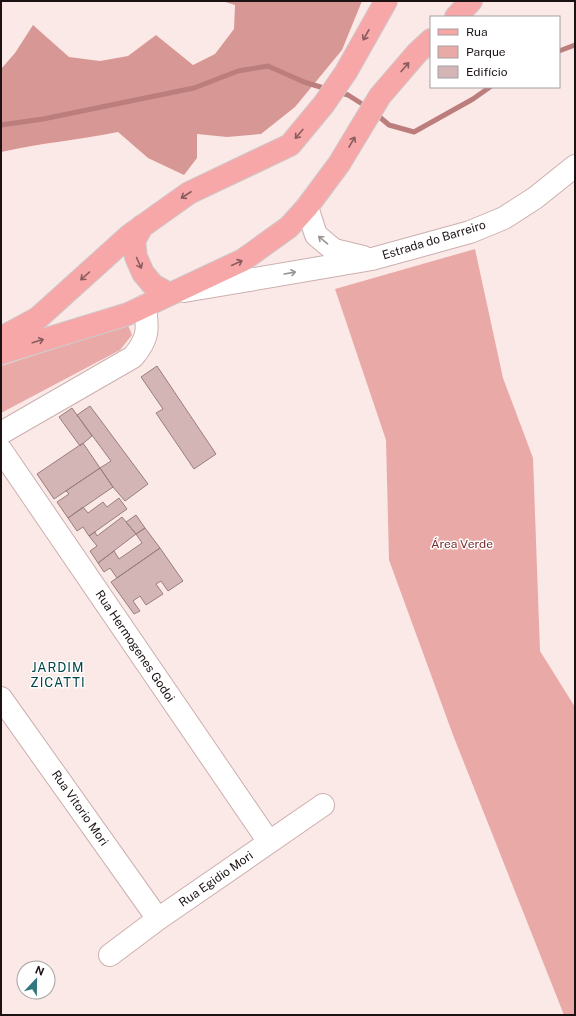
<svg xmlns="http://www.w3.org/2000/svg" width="576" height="1016" font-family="'Public Sans',sans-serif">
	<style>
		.green { fill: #e9aaa7 }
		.forest { fill: #d79895 }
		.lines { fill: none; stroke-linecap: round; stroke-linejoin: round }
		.stream { stroke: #bb7e7c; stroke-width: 5 }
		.building { fill: #d2b5b4; stroke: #997e7d }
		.minor-casing { stroke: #ccafae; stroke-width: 24 }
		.major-casing { stroke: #cdcbcb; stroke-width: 24 }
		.minor { stroke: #fff; stroke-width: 22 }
		.major { stroke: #f7a7a8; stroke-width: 22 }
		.oneway { stroke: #8a5c5d }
		.oneway2 { stroke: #999494 }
		.labels { text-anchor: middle; stroke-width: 3; stroke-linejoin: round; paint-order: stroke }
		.street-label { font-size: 12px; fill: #1c1212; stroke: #fff }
		.park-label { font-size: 12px; fill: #752a2c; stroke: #fff }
		.neighbourhood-label { font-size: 13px; letter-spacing: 1px; fill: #004549; stroke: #fff }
	</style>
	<rect width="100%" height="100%" fill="#fbe9e8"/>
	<path class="green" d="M475 249 503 378 533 458 540 651 575 707V1015H564L453 735 389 560 386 440 335 289Z
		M128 325 132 335 120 350 1 413V366Z"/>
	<path class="forest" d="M222 1H362L342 50 295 107 261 134 227 137 197 134V158L184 175 148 158 118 132C79 140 40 143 1 152V69L15 53 33 25 69 57 100 61 128 56 156 35 193 65 215 54 234 29 235 5Z"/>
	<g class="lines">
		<path class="stream" d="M559 51 575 45
			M338 92 348 95 367 107
			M375 113 389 125 414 132 473 99 490 87
			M1 125 43 119 194 88 238 71 268 66 304 82 327 89"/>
	</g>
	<path class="building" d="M157 366 216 454 194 469 156 413 163 409 141 377Z
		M90 406 148 484 125 501 113 487 100 468 111 461 77 415Z
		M72 408 92 436 80 446 59 417Z
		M83 443 100 468 54 499 37 474Z
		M100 468 113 487 68 518 57 502 69 494 66 491Z
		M119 498 127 509 89 536 83 527 77 531 68 518 83 507 88 513 103 502 107 507Z
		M136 515 145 528 136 534 126 522Z
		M122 517 136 534 98 563 90 551 97 546 89 536 95 532 97 536Z
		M145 528 160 548 117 578 110 568 104 572 98 563 114 551 119 559 142 543 136 534Z
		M160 548 183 581 168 591 161 581 156 584 163 594 146 605 140 596 133 601 140 611 134 614 111 582Z"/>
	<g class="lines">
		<defs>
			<path id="minor" d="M307 207 316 235 334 250 363 257
				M184 291 372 259 470 232 504 218 535 198 575 166
				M1 433 133 357C149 338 148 330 145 306
				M1 450 269 842
				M1 698 158 919
				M110 955 158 919 323 805"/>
			<path id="major" d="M456 17 471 1
				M142 226 134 241 136 257 143 273 153 285 169 294
				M1 338 38 318 130 235 189 193 290 145 324 104 346 72 386 1
				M1 353 128 314 243 260 289 227 307 207 339 164 380 96 417 53 431 40"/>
		</defs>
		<use href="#minor" class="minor-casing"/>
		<use href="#major" class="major-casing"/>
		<use href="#minor" class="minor"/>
		<use href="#major" class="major"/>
	</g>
	<defs><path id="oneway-shaft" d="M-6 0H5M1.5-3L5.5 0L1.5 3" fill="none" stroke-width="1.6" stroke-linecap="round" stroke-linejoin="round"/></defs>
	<g class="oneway">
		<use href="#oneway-shaft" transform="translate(366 35) rotate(119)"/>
		<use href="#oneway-shaft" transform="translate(405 67) rotate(-49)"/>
		<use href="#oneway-shaft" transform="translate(299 134) rotate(130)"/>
		<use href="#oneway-shaft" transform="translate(352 142) rotate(-60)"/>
		<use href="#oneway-shaft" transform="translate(186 195) rotate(147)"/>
		<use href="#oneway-shaft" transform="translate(139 263) rotate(66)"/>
		<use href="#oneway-shaft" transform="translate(237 263) rotate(-25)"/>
		<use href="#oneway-shaft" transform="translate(85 276) rotate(138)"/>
		<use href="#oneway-shaft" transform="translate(38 341) rotate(-17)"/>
	</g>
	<g class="oneway2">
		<use href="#oneway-shaft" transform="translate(323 240) rotate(-140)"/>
		<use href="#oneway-shaft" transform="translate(290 273) rotate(-10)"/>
	</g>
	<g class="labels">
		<g class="street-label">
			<text transform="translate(434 240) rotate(-17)" y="4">Estrada do Barreiro</text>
			<text transform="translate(135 646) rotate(56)" y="4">Rua Hermogenes Godoi</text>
			<text transform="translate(80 808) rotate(55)" y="4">Rua Vitorio Mori</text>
			<text transform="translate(216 879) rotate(-35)" y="4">Rua Egidio Mori</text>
		</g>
		<g class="park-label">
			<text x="462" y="548">Área Verde</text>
		</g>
		<g class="neighbourhood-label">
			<text x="58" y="672">JARDIM<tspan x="58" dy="15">ZICATTI</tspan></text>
		</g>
	</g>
	<rect width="576" height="1016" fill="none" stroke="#1c1212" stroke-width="4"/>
	<rect x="430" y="16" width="130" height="72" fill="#ffffff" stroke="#a4a0a0"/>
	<rect x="438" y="29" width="20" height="6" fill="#f7a7a8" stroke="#a4a0a0"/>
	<text x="466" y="36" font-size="12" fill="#1c1212">Rua</text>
	<rect x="438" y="46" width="20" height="12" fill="#e9aaa7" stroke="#a4a0a0"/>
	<text x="466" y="56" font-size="12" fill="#1c1212">Parque</text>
	<rect x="438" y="66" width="20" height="12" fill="#d2b5b4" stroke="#a4a0a0"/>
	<text x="466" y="76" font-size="12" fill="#1c1212">Edifício</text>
	<g transform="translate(36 980) rotate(22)"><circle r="19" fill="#ffffff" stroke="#a4a0a0"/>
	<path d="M0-3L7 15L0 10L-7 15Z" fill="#2f787d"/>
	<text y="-6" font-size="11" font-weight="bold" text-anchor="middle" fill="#1c1212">N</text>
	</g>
</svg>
